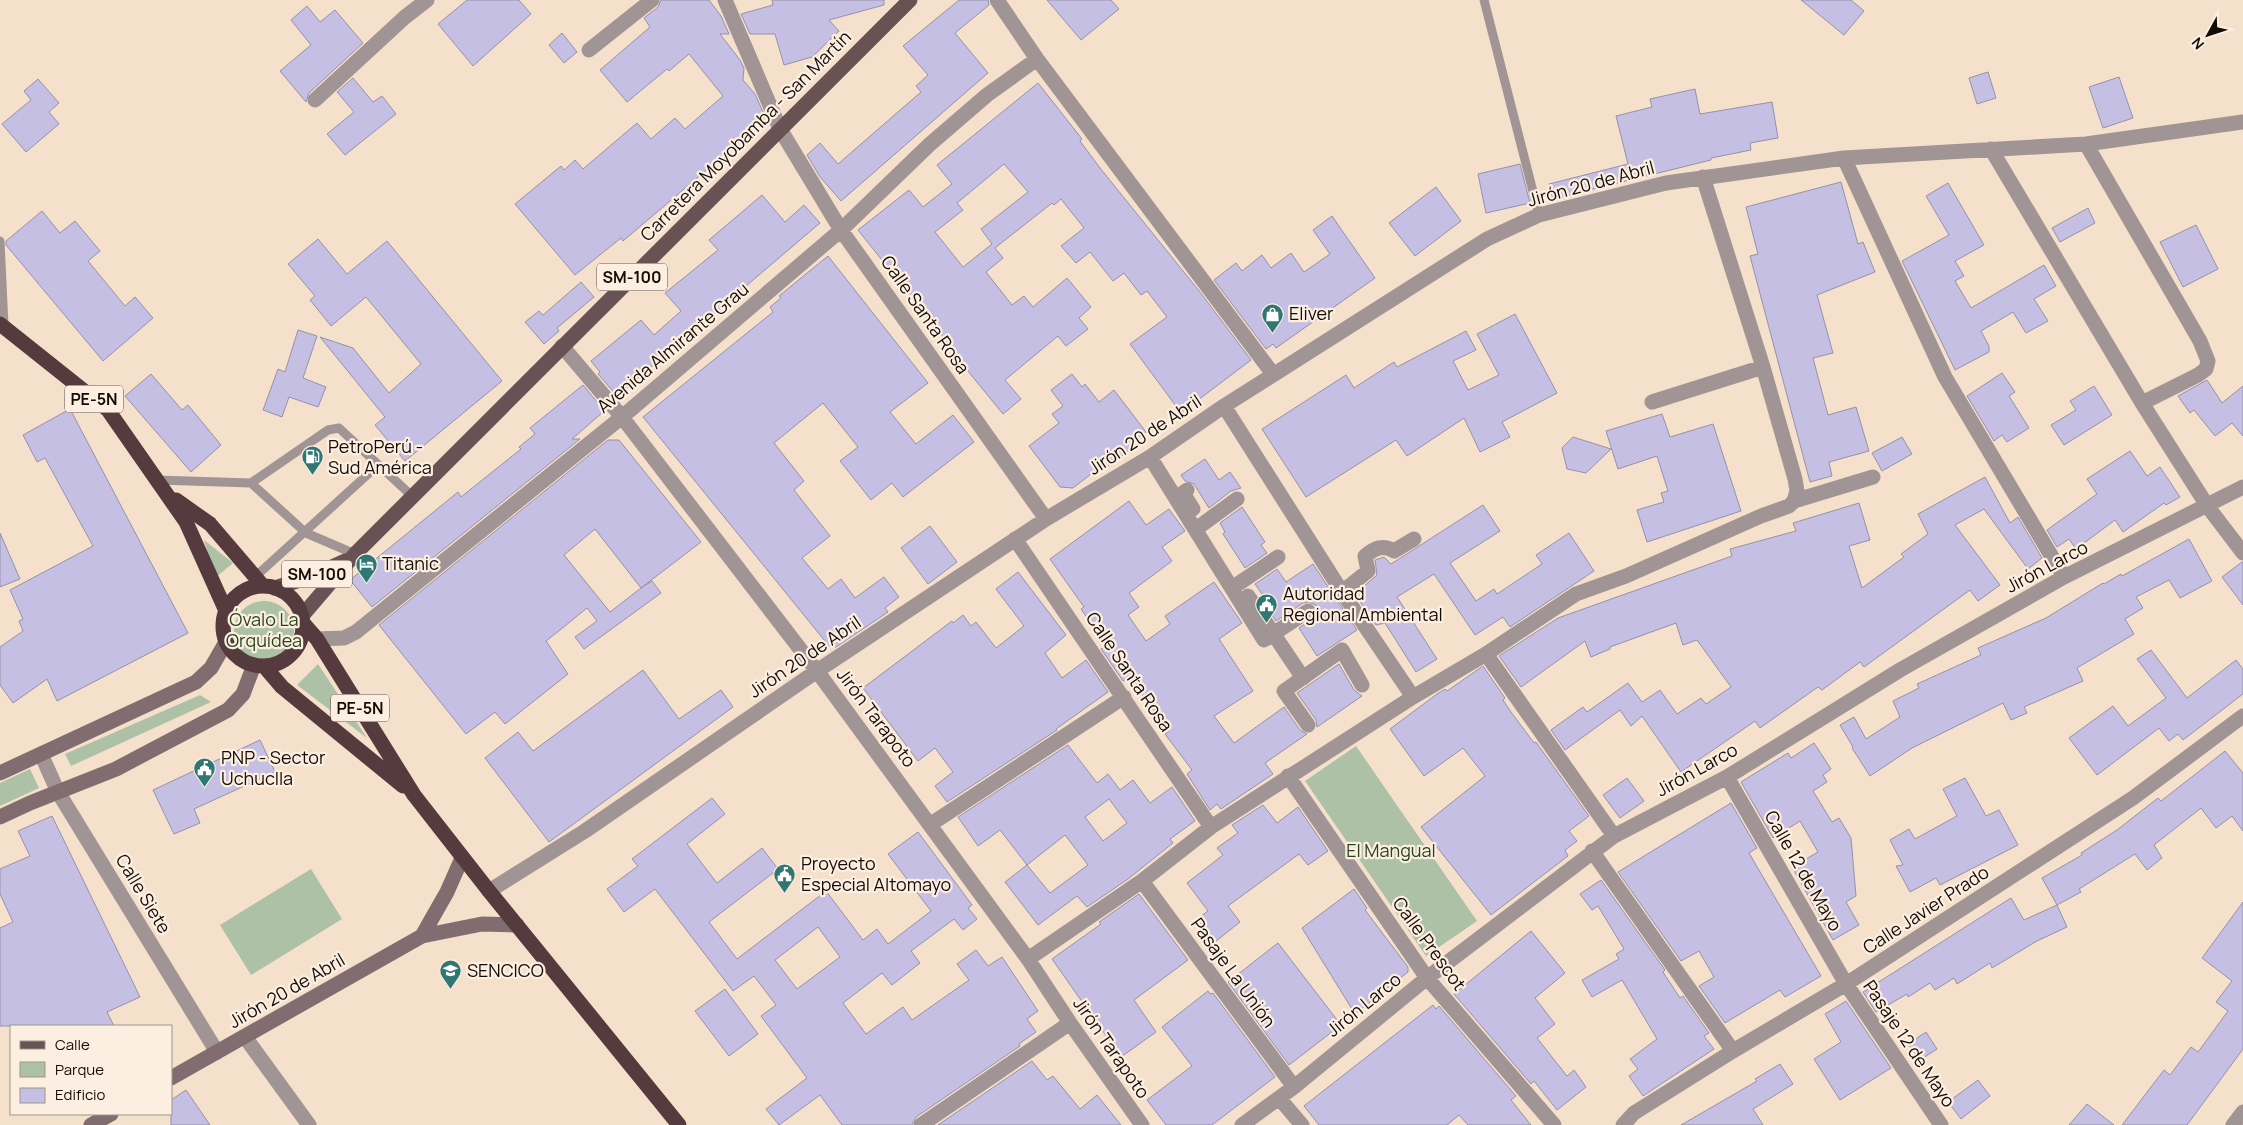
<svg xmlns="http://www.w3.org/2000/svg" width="2243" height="1125" font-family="Manrope,sans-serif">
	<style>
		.green { fill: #acc1a5 }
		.building { fill: #c5bfe3; stroke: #9591aa; fill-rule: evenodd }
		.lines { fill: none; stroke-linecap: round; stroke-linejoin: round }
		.lane { stroke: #a19495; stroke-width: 9 }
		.street { stroke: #a19495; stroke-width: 15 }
		.secondary { stroke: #816d6f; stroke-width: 15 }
		.primary { stroke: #695254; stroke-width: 15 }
		.highway { stroke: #553b3e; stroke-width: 15 }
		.labels { text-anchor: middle; stroke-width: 4.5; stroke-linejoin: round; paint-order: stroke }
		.shield { fill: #fcefe2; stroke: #595148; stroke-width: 1 }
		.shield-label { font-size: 16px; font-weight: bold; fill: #130d06 }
		.street-label { font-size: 18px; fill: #130d06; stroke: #fcefe2 }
		.poi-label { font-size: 18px; fill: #130d06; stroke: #fcefe2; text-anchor: start }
		.park-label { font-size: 18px; fill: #26461a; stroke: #fcefe2 }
	</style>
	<rect width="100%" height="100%" fill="#f5e0cb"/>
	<path class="green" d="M204 540 233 563 215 578Z
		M234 631a30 30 0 1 1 60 0a30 30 0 1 1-60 0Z
		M318 664 367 738 297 685Z
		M200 695 211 702 71 766 65 754Z
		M1356 746 1477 921 1426 956 1305 781Z
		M30 769 39 788 0 806V783Z
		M311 869 342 919 251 975 220 925Z"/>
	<path class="building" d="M467 0H519L531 14 473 66 438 24Z
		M661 0H709L721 16 729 34H720L740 60 744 68 743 80 755 94 763 112 764 121 623 241 621 238 575 275 515 204 561 166 564 170 575 160 583 169 637 123 651 139 675 118 685 129 723 96 689 54 669 71 667 69 627 102 600 70 650 27 644 18 658 7Z
		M772 0H884V5L829 20 839 31 812 57 784 65 775 34H750L741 14 773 5Z
		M959 0H988L989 5 955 33 988 73 841 201 820 177 807 155 820 143 838 164 921 92 916 86 928 75 903 46Z
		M1047 0H1111L1119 9 1081 40Z
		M1801 0H1851L1864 11 1844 35Z
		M307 6 320 22 335 10 363 43 309 93 306 102 280 71 311 45 291 20Z
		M562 33 577 52 564 63 549 45Z
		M1988 72 1996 98 1977 104 1969 78Z
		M2119 77 2133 118 2103 128 2089 87Z
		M353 78 373 102 382 96 396 114 345 155 327 134 354 112 337 92Z
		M38 79 59 103 49 112 59 124 26 152 2 124 31 100 24 91Z
		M1038 83 1082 139 1080 141 1100 168 1200 292 1251 360 1181 413 1130 344 1167 317 1147 291 1141 295 1124 273 1113 281 1090 252 1076 263 1061 246 1084 228 1061 199 1054 205 1052 203 995 248 1003 258 986 272 1012 305 1024 296 1033 307 1067 278 1091 307 1079 318 1088 329 1066 346 1058 336 1005 380 1021 399 1003 414 954 354 956 353 858 230 909 190 923 207 952 184 937 165ZM1004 164 1028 192 981 229 992 244 963 267 935 232 963 210 957 203Z
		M1695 89 1700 114 1772 102 1778 138 1750 143 1751 150 1711 158V160L1553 199 1549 184 1628 164 1616 116 1652 107 1650 99Z
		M1520 164 1530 203 1486 213 1478 174Z
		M1841 182 1858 244 1863 242 1875 272 1817 295 1833 353 1813 358 1828 415 1856 407 1869 451 1829 462 1832 476 1810 482 1750 256 1758 254 1746 207Z
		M1948 183 1984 245 1955 261 1964 276 1955 281 1971 308 2044 265 2056 286 2034 299 2048 321 2026 333 2013 312 1981 331 1989 346V352L1955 370 1902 261 1949 235 1926 196Z
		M1436 187 1461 221 1415 256 1389 223Z
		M762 195 785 222 804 205 820 223 617 396 598 374 600 372 591 361 641 320 654 335 681 311 665 293 718 250 709 240Z
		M2088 208 2095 223 2060 242 2052 228Z
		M42 211 60 233 75 221 100 251 88 261 125 306 135 297 153 318 103 361 6 245V241Z
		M1332 216 1375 278 1276 348 1273 344 1266 349 1214 280 1236 263 1242 271 1262 255 1271 268 1291 253 1304 272 1330 254 1313 230Z
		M2196 225 2218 269 2183 287 2160 242Z
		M318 239 347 274 387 241 502 381 405 461 375 425 385 417 320 337 353 348 389 393 421 364 366 297 331 326 310 300 315 296 288 264Z
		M828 256 928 383 890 412 916 444 953 415 974 442 903 497 892 483 871 500 840 461 858 447 823 403 774 443 804 481 794 490 830 536 802 558 828 589 841 579 855 598 884 577 899 597 885 608 888 612 836 647 829 646 643 417 773 312 770 307 781 298 779 296Z
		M581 282 594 297 557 328 559 331 544 344 525 322 539 311 543 315Z
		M1515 314 1557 393 1502 422 1510 437 1480 452 1464 418 1407 456 1396 440 1306 497 1262 429 1346 375 1354 388 1394 362 1397 367 1466 331 1476 350 1453 361 1468 390 1499 375 1477 334Z
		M298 330 317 336 303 378 326 387 318 407 289 397 282 417 263 410 278 369 285 372Z
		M2002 373 2015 392 2009 396 2029 428 2007 442 2002 435 1994 441 1967 396Z
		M151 374 182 410 188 405 221 445 191 472 125 396Z
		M1072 374 1082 387 1085 384 1099 402 1114 390 1146 432 1131 443 1134 447 1097 474 1095 471 1073 488 1060 487 1029 446 1059 423 1052 414 1063 406 1051 390Z
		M2207 380 2222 403 2243 386V436L2232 423 2215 436 2194 410 2190 413 2178 396Z
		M583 385 602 408 600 410 602 413 572 439H580L372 607 350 580 458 492 461 497 521 449 519 447 535 434 530 428Z
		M2094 386 2112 415 2064 445 2051 425 2076 410 2070 401Z
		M70 409 188 633 57 701 47 679 13 703 0 685V647L23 631 19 621 23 619 10 590 93 546 45 458 37 462 23 435Z
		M1662 414 1670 437 1713 424 1741 511 1647 542 1637 510 1664 502 1661 493 1668 491 1657 456 1618 469 1606 431Z
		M1573 437 1611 449 1586 473 1567 469 1562 448Z
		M1902 437 1912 454 1882 471 1872 453Z
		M608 440H619L701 542 641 588 652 581 661 593 584 649 575 637 597 621 587 608 560 630 546 641 568 674 505 724 495 712 466 734 379 625ZM595 529 641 588 610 612 564 555Z
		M2130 451 2147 476 2160 467 2180 497 2166 505 2164 503 2123 532 2115 520 2076 549 2069 539 2057 547 2047 530 2097 494 2087 479Z
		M1205 459 1219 480 1230 472 1241 488 1231 491 1209 508 1194 484 1185 481 1181 475Z
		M1985 477 2010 523 2018 517 2042 558 2028 569 1984 509 1955 525 2000 585 1978 601 1970 590 1864 667 1860 662 1822 690 1818 687 1760 728 1755 721 1681 772 1642 716 1631 726 1620 710 1565 750 1551 730 1583 707 1587 712 1628 683 1642 702 1660 690 1677 714 1701 698 1706 704 1731 687 1697 640 1683 645 1676 623 1610 647V649L1591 657 1585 641 1521 687 1499 656 1558 618 1732 556 1730 549 1796 531 1793 523 1859 503 1870 540 1849 546 1862 588 1904 557 1901 554 1928 534 1918 514Z
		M1129 501 1146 525 1169 509 1185 531 1162 547 1172 561 1129 593 1139 607 1128 615 1146 641 1170 624 1165 616 1214 582 1242 623 1219 639 1253 691 1214 716 1234 743 1284 707 1300 730 1307 734 1265 763 1273 774 1221 809 1217 804 1210 810 1187 774 1192 770 1165 734 1169 731 1129 677 1123 681 1101 649 1107 646 1081 609 1084 607 1050 559Z
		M1483 505 1500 531 1450 563 1476 601 1494 589 1497 594 1542 564 1536 555 1569 533 1594 571 1510 627 1503 617 1475 635 1434 574 1397 597 1437 659 1416 672 1385 623 1376 625 1355 594 1377 575 1375 560 1384 557 1391 564Z
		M1242 507 1265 542 1261 545 1267 553 1245 568 1223 534 1225 532 1220 523Z
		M930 526 957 562 928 584 901 548Z
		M0 533 20 579 0 587Z
		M2189 539 2212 581 2180 598 2169 580 2136 597 2143 608 2125 619 2134 634 2077 668 2083 681 2024 707 2027 713 2011 720 2003 703 1912 748 1870 776 1852 748 1853 747 1840 725 1854 717 1866 739 1900 717 1893 701 1919 688 1917 684 1981 655 1978 648 2046 618 2103 583 2104 584 2121 574 2122 576Z
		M2242 562H2243V605L2222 577Z
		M1313 564 1357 630 1317 656 1299 628 1316 616V605L1308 602 1303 603 1276 621 1270 612 1273 610 1255 584 1277 569 1286 582Z
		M1018 572 1066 635 1045 653 1062 678 1086 660 1108 692 1056 729 1057 730 947 802 935 786 953 772 935 748 918 761 863 688 952 621 953 623 963 615 971 626 976 622 996 648 1024 626 996 589Z
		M2151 650 2187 698 2236 660 2243 669V694L2183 740 2178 734 2169 741 2159 728 2097 775 2069 738 2113 706 2128 726 2166 698 2137 659Z
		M1339 664 1354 690 1362 696 1317 727 1316 720 1297 693Z
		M1483 666 1505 698 1503 700 1511 712 1534 743 1536 742 1589 816 1569 831 1577 841 1565 850 1568 856 1491 915 1421 827 1485 776 1463 748 1424 776 1390 729 1437 694 1445 689 1447 691Z
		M643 670 679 719 721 690 733 707 549 842 485 758 518 732 533 751Z
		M260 740 275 772 194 809 200 823 174 834 153 790Z
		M1814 743 1831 769 1823 775 1827 782 1813 791 1832 822 1839 818 1851 838 1856 896 1846 902 1859 925 1833 940 1792 867 1818 852 1800 821 1773 838 1741 782 1788 753 1791 758Z
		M1068 745 1097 783 1108 774 1120 790 1133 780 1150 803 1172 787 1195 821 1170 839 1173 843 1128 879 1087 907 1077 896 1038 925 1005 882 1027 865 1000 830 978 846 958 817ZM1109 799 1127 823 1103 841 1085 817ZM1065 835 1088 865 1050 893 1027 865Z
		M2225 751 2243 773V831L2232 816 2216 828 2201 808 2154 845 2162 858 2147 870 2135 854 2079 889 2081 892 2057 905 2042 878 2082 855 2081 853 2117 830 2158 798 2161 801Z
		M1627 778 1644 801 1620 818 1603 795Z
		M1965 778 1986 816 1999 810 2018 845 1940 885 1936 878 1910 892 1896 866 1903 865 1890 840 1909 829 1915 839 1957 816 1943 789Z
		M712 798 725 814 687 844 717 883 762 848 778 869 709 922 737 959 826 891 863 940 877 929 888 944 931 911 888 854 918 832 972 905 968 908 977 919 963 930 954 919 911 951 920 963 892 985 882 973 843 1003 866 1034 903 1007 912 1020 969 980 957 964 976 950 988 966 1002 957 1038 1011 1027 1019 1036 1032 1019 1044 1020 1046 916 1117 912 1125H842L820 1095 779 1125 766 1109 807 1078 761 1016 776 1005 754 976 733 991 655 889 624 912 607 889 638 866 632 859ZM818 927 840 957 797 989 775 960Z
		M1731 803 1757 848 1749 853 1821 976 1785 997 1780 990 1725 1023 1699 986 1714 977 1699 951 1681 961 1618 872Z
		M1263 805 1277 823 1298 807 1328 851 1308 865 1299 854 1228 906 1240 922 1215 942 1197 919 1208 911 1187 883 1223 855 1217 848 1238 833 1232 825Z
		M52 816 140 997 107 1012 114 1026H0V928L13 922 0 894V869L30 856 18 831Z
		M1601 880 1665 970 1663 972 1680 998 1683 996 1709 1033 1704 1036 1714 1049 1643 1096 1629 1076 1638 1069 1630 1059 1657 1039 1622 980 1592 997 1582 980 1619 959 1616 954 1624 949 1598 906 1592 910 1580 894Z
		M1354 889 1367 908 1365 910 1408 967V972L1355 1014 1302 928Z
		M1139 894 1188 960 1134 1000 1156 1032 1121 1057 1052 959 1101 924 1099 922Z
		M2011 898 2024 920 2057 905 2067 927 2037 941 1992 968 1990 963 1957 984 1954 978 1935 990 1930 983 1908 997 1907 994 1876 1012 1863 992Z
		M2243 902V1049L2187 1125H2122L2164 1070 2170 1075 2191 1047 2198 1052 2228 1011 2216 1002 2232 981 2202 958Z
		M1531 931 1565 973 1535 998 1555 1024 1537 1038 1567 1076 1574 1070 1586 1087 1557 1110 1534 1081 1531 1084 1454 994Z
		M1278 943 1341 1025 1289 1065 1228 982Z
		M725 989 758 1034 729 1056 695 1011Z
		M1208 991 1210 994 1213 993 1275 1077 1212 1125H1166L1147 1100 1192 1066 1162 1027Z
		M1846 1001 1891 1068 1840 1100 1814 1059 1841 1042 1825 1014Z
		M1433 1005 1436 1009 1439 1006 1516 1096 1511 1100 1531 1125H1468L1459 1115 1447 1125H1319L1304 1106Z
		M1926 1032 1937 1049 1920 1060 1908 1044Z
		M1032 1061 1047 1080 1053 1076 1080 1109 1097 1095 1121 1125H938Z
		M1780 1064 1793 1084 1753 1109 1763 1125H1681L1757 1081 1755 1079Z
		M1978 1080 1990 1096 1961 1119 1948 1102Z
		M186 1090 210 1125H171V1100Z
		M2087 1104 2114 1125H2069Z"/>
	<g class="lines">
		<path class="lane" d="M1484 0 1539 215
			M0 241 4 326
			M157 480 251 483 328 430 339 428 413 497
			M251 483 306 533 355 554
			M255 577 378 465"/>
		<path class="street" d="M725 0 780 129 841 230 1046 519
			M997 0 1037 59 1273 374
			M589 50 652 0
			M315 100 405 17 427 0
			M2086 144 2200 341 2208 361 2206 369 2198 375 2142 403
			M1991 149 2142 403 2208 507 2243 553
			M1844 158 1945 377 2064 577
			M562 346 622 417 817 671 1028 959 1070 1023 1142 1125
			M1652 402 1763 367
			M1224 406 1342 592 1413 697
			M1150 457 1264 640 1308 611
			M1187 490 1183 493 1193 509
			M1794 501 1873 477
			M1196 529 1237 499
			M1015 539 1211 827
			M1232 588 1278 557
			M1342 592 1368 571 1365 556C1375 548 1383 544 1394 551L1414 539
			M1248 596 1303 678
			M317 639 344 638 356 632 622 417 841 230 929 145 987 95 1037 59
			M1486 654 1614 836
			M1308 725 1284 691 1342 650 1362 685
			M41 754 58 792 217 1052
			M1288 776 1427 978 1554 1125
			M1727 777 1846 984 1941 1125
			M931 824 1124 697
			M1592 851 1733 1051
			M1142 881 1294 1087
			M489 891 585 831 817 671 1046 519 1150 457 1224 406 1487 239 1539 215 1666 183 1844 158 2086 144 2243 122
			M1028 959 1142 881 1211 827 1413 697 1486 654 1576 594 1626 576 1761 516 1789 506 1794 501 1797 491 1795 479 1763 367 1703 177
			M245 1037 309 1125
			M1279 1098 1302 1125
			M921 1125 1070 1023
			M1242 1125 1294 1087 1427 978 1614 836 1727 777 1900 670 2064 577 2243 487
			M1623 1125 1634 1113 1733 1051 1846 984 2133 798 2243 716
			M2233 1125 2243 1112"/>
		<path class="secondary" d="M0 773 196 682 211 668 226 642
			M0 817 30 803 116 769 228 710 243 694 254 665
			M422 936 447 892 462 858
			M171 1078 422 936 482 924 517 925
			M91 1125 111 1114"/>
		<path class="primary" d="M275 588 312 576 345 561
			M302 616 355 554 910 0"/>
		<path class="highway" d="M0 324 108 410 186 522 226 611
			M176 500 210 524 263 586
			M223 626a40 40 0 1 1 80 0a40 40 0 1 1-80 0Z
			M303 623 317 639 414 795 489 891 679 1125
			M264 666 282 687 403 786"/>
	</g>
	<defs>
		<symbol id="shop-pin" viewBox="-11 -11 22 30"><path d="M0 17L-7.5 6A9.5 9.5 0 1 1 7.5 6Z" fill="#2e7773" stroke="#fcefe2"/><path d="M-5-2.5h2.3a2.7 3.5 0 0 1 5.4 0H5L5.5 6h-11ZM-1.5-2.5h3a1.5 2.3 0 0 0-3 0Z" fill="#fff"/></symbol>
		<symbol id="fuel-pin" viewBox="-11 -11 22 30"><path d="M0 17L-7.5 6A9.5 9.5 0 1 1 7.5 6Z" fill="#2e7773" stroke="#fcefe2"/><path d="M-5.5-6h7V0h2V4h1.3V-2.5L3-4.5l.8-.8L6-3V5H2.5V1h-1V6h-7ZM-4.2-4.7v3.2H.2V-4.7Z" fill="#fff"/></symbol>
		<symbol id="hotel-pin" viewBox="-11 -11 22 30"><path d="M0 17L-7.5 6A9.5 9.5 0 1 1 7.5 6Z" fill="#2e7773" stroke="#fcefe2"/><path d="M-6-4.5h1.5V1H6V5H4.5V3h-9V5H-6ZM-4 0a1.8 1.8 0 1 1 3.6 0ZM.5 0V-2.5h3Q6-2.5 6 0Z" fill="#fff"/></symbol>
		<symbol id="civic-pin" viewBox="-11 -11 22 30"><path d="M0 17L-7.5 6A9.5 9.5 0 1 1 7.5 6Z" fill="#2e7773" stroke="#fcefe2"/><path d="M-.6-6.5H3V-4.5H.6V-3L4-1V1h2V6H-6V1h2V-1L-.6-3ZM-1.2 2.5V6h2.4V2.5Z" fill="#fff"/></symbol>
		<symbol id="university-pin" viewBox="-11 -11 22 30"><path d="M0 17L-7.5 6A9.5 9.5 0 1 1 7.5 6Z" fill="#2e7773" stroke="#fcefe2"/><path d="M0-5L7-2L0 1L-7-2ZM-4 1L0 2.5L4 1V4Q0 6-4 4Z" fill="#fff"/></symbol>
	</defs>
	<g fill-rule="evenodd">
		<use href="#shop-pin" x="1260" y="302" width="25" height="34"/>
		<use href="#fuel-pin" x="300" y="444" width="25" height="34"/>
		<use href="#hotel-pin" x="354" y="552" width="25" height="34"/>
		<use href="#civic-pin" x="1254" y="592" width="25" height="34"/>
		<use href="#civic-pin" x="192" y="756" width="25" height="34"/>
		<use href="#civic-pin" x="772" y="862" width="25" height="34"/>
		<use href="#university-pin" x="438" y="958" width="25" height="34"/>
	</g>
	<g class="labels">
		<g class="shield">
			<rect x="597" y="263.5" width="70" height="27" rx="4"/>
			<rect x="65" y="385.5" width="58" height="27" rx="4"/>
			<rect x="282" y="560.5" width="70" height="27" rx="4"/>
			<rect x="331" y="694.5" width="58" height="27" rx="4"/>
		</g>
		<g class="shield-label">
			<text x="632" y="283">SM-100</text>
			<text x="94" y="405">PE-5N</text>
			<text x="317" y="580">SM-100</text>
			<text x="360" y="714">PE-5N</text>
		</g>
		<g class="street-label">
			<text transform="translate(746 136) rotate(-45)" y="6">Carretera Moyobamba - San Martín</text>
			<text transform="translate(1591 184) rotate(-15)" y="6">Jirón 20 de Abril</text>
			<text transform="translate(925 315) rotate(55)" y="6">Calle Santa Rosa</text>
			<text transform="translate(673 348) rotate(-40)" y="6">Avenida Almirante Grau</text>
			<text transform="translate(1145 435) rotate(-33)" y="6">Jirón 20 de Abril</text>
			<text transform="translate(2047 567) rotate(-28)" y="6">Jirón Larco</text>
			<text transform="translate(805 657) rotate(-34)" y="6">Jirón 20 de Abril</text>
			<text transform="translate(1129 672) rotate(56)" y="6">Calle Santa Rosa</text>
			<text transform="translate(876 718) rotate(53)" y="6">Jirón Tarapoto</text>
			<text transform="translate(1697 770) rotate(-29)" y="6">Jirón Larco</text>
			<text transform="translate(1803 871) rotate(60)" y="6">Calle 12 de Mayo</text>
			<text transform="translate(143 894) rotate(59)" y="6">Calle Siete</text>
			<text transform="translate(1926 910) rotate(-33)" y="6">Calle Javier Prado</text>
			<text transform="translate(1429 944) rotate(54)" y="6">Calle Prescot</text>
			<text transform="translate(1233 973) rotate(54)" y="6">Pasaje La Unión</text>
			<text transform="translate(287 991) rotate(-30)" y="6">Jirón 20 de Abril</text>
			<text transform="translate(1364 1005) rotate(-39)" y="6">Jirón Larco</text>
			<text transform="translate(1909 1044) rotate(56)" y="6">Pasaje 12 de Mayo</text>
			<text transform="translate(1111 1048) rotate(55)" y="6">Jirón Tarapoto</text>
		</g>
		<g class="poi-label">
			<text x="1289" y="320">Eliver</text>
			<text x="328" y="453">PetroPerú -<tspan x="328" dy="21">Sud América</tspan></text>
			<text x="382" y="570">Titanic</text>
			<text x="1283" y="600">Autoridad<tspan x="1283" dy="21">Regional Ambiental</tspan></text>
			<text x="221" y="764">PNP - Sector<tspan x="221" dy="21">Uchuclla</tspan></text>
			<text x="801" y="870">Proyecto<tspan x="801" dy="21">Especial Altomayo</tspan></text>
			<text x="467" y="977">SENCICO</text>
		</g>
		<g class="park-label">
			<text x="264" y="626">Óvalo La<tspan x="264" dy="21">Orquídea</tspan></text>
			<text x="1391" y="857">El Mangual</text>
		</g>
	</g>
	<rect x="10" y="1025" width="162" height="90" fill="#fcefe2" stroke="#9f958a"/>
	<rect x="20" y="1041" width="25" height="8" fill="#695254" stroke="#9f958a"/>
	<text x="55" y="1050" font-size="15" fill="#130d06">Calle</text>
	<rect x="20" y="1062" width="25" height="15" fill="#acc1a5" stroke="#9f958a"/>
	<text x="55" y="1075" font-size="15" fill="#130d06">Parque</text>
	<rect x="20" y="1088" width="25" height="15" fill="#c5bfe3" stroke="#9f958a"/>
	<text x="55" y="1100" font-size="15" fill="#130d06">Edificio</text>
	<g transform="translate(2208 35) rotate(230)" stroke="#fcefe2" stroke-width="4" paint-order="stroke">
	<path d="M0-4L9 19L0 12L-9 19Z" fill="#130d06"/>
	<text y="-8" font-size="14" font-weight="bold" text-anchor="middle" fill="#130d06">N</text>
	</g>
</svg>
